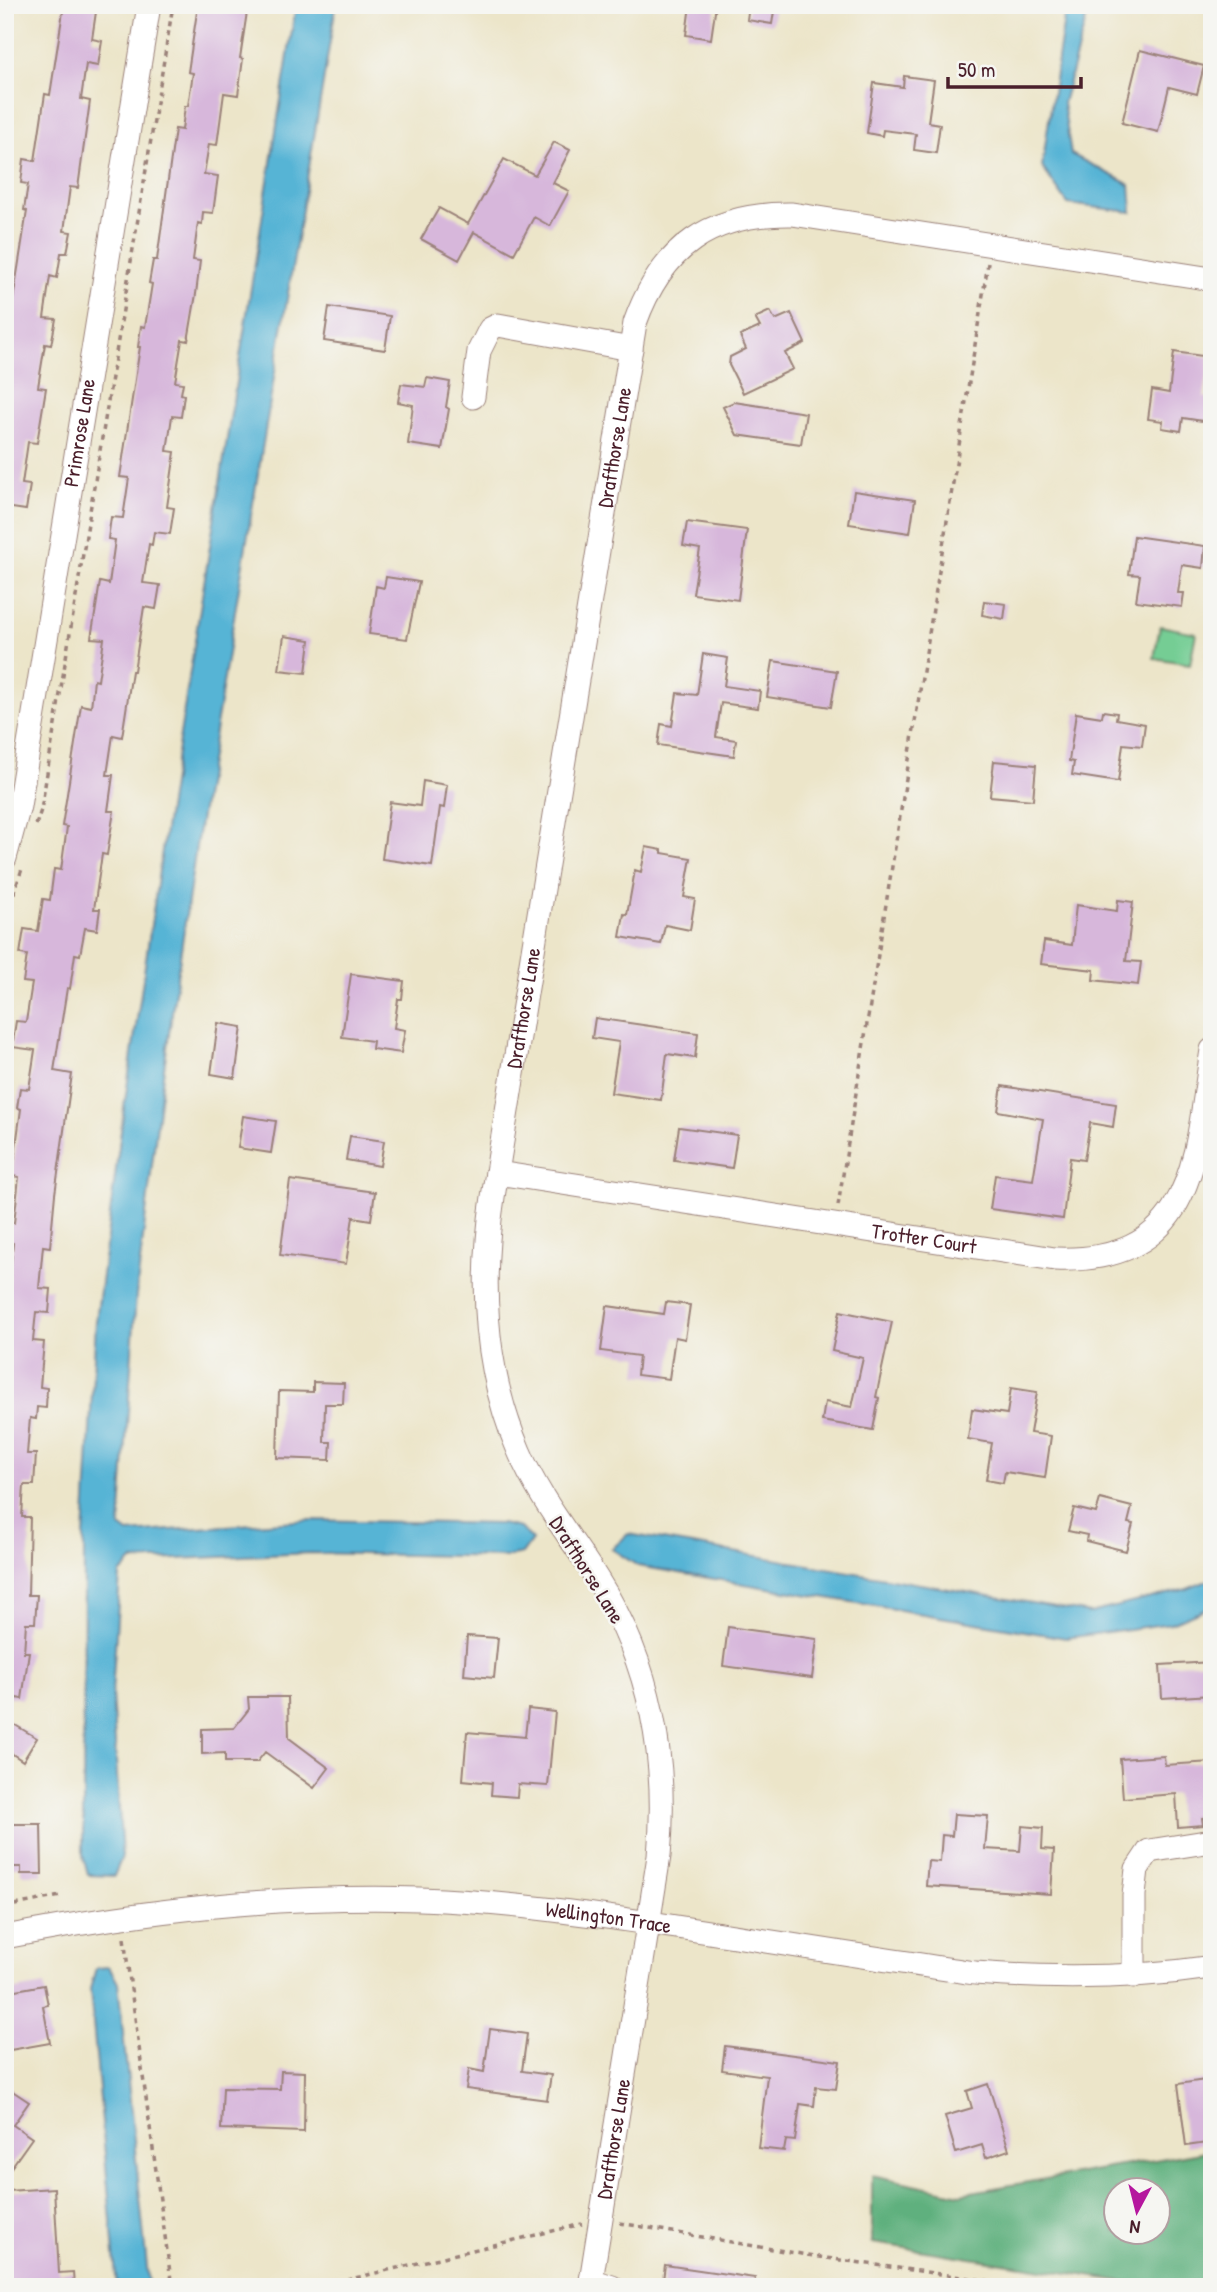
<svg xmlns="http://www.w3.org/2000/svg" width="1217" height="2292" font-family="'Patrick Hand',sans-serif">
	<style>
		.green { fill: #74cd94; stroke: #5f7660; stroke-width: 2 }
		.forest { fill: #5fb07e; stroke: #546854; stroke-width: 2; fill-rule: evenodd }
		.water { fill: #57b4d5; stroke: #506a80; stroke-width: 2 }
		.building { fill: #d7b7db }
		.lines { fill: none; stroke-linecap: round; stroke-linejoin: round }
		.minor-casing { stroke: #9b827a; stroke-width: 25 }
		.path { stroke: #9b827a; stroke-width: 3.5; stroke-dasharray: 5 5; stroke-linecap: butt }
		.minor { stroke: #fff; stroke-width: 23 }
		.labels { text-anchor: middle; stroke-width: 5; stroke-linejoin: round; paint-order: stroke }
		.street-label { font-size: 21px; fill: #4a1f2b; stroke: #f6f6f2 }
	</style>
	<rect width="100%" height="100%" fill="#f6f6f2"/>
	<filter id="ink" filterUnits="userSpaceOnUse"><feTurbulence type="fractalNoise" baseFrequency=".0143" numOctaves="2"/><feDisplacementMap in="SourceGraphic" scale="14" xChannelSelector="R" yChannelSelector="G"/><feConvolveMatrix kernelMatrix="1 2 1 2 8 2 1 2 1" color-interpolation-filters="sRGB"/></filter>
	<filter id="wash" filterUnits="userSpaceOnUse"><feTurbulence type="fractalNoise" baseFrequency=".00686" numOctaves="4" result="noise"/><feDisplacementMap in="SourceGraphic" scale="28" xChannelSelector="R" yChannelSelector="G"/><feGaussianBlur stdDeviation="1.57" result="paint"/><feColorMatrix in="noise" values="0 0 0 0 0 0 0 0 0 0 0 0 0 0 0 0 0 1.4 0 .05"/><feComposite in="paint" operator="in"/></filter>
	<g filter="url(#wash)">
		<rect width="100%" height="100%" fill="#ece5c9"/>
		<path class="green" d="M1160 626 1196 633 1190 664 1154 658Z"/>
		<path class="forest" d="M1212 2150V2287H1160L872 2243V2175L960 2194ZM1116 2190H1158V2232H1116Z"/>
		<path class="water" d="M296 5H336L196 846 163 1075 136 1295 120 1527 128 1533 310 1520 501 1524 520 1528 532 1540 522 1554 507 1557 311 1553 132 1561 120 1574 112 1693 122 1857 114 1876 88 1875 83 1856 84 1537 96 1321 124 1108 168 810Z
			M1066 5H1090L1063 103 1071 154 1130 185 1132 212 1068 204 1042 167Z
			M628 1534 1090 1613 1187 1589 1212 1579V1606L1171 1623 1066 1638 638 1566 612 1549Z
			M109 1967 118 1983 149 2287H117L90 1989 96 1968Z"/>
		<g id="blocks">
			<path class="building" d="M64 5H97L92 39 102 41 98 66 86 64 81 99 90 101 78 188 70 187 64 231 71 232 67 253H61L57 278 50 276 44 318 56 319 51 345 45 344 38 387 46 388 37 443 28 442 22 484 30 485 26 510 5 507V378L12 339 7 338 27 211 24 210 28 184 21 183 24 159 35 161 45 94 50 95Z
				M198 5H238L237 11 247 12 240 58 243 59 238 95 224 93 217 145 209 144 204 174 218 176 213 213 203 212 202 224 198 223 193 260 200 261 196 294 188 341 182 340 175 382 183 383 181 394 184 395 181 417 172 416 167 451 175 452 167 507 174 508 170 534 154 532 152 545 149 544 143 583 160 585 156 609 144 607 134 671H132L122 737 113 735 107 775H113L108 811H114L107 855 102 854 94 909H100L97 930 85 928 80 955 75 954 70 989 67 988 54 1071 72 1074 55 1194 50 1247 43 1246 39 1288 51 1289 49 1313 36 1312 33 1341 44 1342 40 1387 47 1388 46 1408 37 1407 36 1419 30 1418 27 1454H36L34 1485H24L22 1517H30L28 1595H37L35 1623H26L24 1652H29L22 1699 5 1696V1285H9L13 1243 5 1242V1222L14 1223 19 1177 12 1176 21 1109 17 1108 20 1088 29 1089 35 1050 12 1047 16 1021 26 1022 32 983 23 982 27 955 20 954 24 929 38 931 43 899 50 900 54 869 61 870 67 827 62 826 81 705 91 707 94 680 98 681 104 639 91 638 95 614 100 582 109 584 115 540 108 539 111 517 123 518 129 478 120 477 140 347H138L141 326 145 327 152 284 149 283 153 260H157L175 129 182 130 185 106H188L193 73 188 72Z
				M690 5H716L711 39 686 35Z
				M749 5H775L772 24 747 20Z
				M1140 50 1204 66 1197 94 1169 87 1158 132 1122 123Z
				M904 76 934 80 928 122 940 124 936 153 914 150 916 134 883 130 882 136 867 133 874 83 903 87Z
				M554 142 570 150 553 183 569 191 550 226 534 217 514 254 474 232 459 260 421 239 439 208 468 224 504 159 535 175Z
				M329 307 390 316 385 350 324 341Z
				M770 311 775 320 791 313 805 343 785 353 793 369 743 393 729 365 730 357 746 349 740 336 760 327 755 318Z
				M1174 352 1210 357 1204 397 1212 398 1209 422 1183 418 1181 431 1162 428 1163 421 1148 419 1152 390 1169 393Z
				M427 378 450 382 446 407 449 409 442 449 408 444 413 405 398 402 401 384 425 387Z
				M734 402 806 413 801 444 737 435 723 407Z
				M854 491 915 500 910 533 849 524Z
				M687 522 747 530 738 600 693 594 700 549 683 546Z
				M1134 536 1205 546 1203 568 1182 565 1178 593H1184L1182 607 1136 601 1140 575 1129 574Z
				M386 577 419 582 407 639 369 634 376 586 384 588Z
				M984 601 1006 604 1004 619 982 615Z
				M284 636 310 640 306 673 279 670Z
				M703 654 728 658 724 686 760 691 758 708 721 703 716 737 736 740 734 756 658 745 661 724 672 726 677 693 697 695Z
				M773 661 837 671 831 707 767 697Z
				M1103 711 1117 713 1116 719 1145 724 1142 746 1123 744 1118 782 1072 775 1074 762 1069 761 1076 713 1102 717Z
				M994 761 1036 765 1033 800 990 796Z
				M423 781 447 785 444 808 440 807 432 866 382 859 390 802 420 806Z
				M646 847 662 850V853L691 858 684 897 695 899 690 930 665 925 661 944 620 937 624 914 627 915 635 870 641 872Z
				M1118 900 1133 902 1126 961 1141 962 1138 985 1093 980 1094 970 1041 964 1044 941 1072 945 1076 905 1117 911Z
				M351 974 404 981 402 999H398L394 1028 405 1030 401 1053 372 1049 373 1041 342 1037Z
				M595 1018 698 1033 695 1058 667 1054 661 1100 611 1093 619 1042 592 1038Z
				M218 1023 242 1027 235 1078 211 1074Z
				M1002 1086 1116 1104 1113 1127 1090 1123 1084 1160 1070 1158 1063 1219 990 1209 995 1175 1033 1180 1043 1119 998 1111Z
				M243 1116 276 1121 271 1153 238 1148Z
				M679 1127 737 1135 732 1168 674 1160Z
				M350 1136 384 1141 380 1166 346 1160Z
				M290 1180 375 1192 371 1220 353 1217 346 1264 280 1255Z
				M666 1302 690 1305 685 1339 675 1337 669 1379 637 1375 639 1356 601 1351 607 1306 664 1314Z
				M840 1311 892 1322 876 1397 879 1398 873 1430 822 1421 825 1402 852 1407 863 1358 832 1351Z
				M313 1382 344 1383 343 1404H325L324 1442H331L330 1460 277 1458 279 1391 313 1392Z
				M1011 1388 1037 1392 1030 1433 1051 1436 1045 1478 1005 1472 1003 1483 986 1480 992 1443 968 1439 972 1409 1007 1414Z
				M1100 1499 1132 1507 1128 1523 1133 1524 1126 1551 1086 1541 1087 1535 1068 1531 1074 1508 1096 1513Z
				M728 1627 817 1639 812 1678 723 1666Z
				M467 1636 498 1638 494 1678 464 1675Z
				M1212 1662V1695L1162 1698 1160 1665Z
				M248 1697H288L289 1738 329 1768 314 1788 265 1752 257 1762H225V1753L202 1754V1729L234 1728 249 1709Z
				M528 1709 555 1712 548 1786 518 1784 517 1797 491 1795 492 1783 463 1780 467 1732 525 1737Z
				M5 1719 37 1738 23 1761 5 1749Z
				M1164 1756 1165 1765 1212 1762V1817L1202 1818 1203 1825 1178 1827 1176 1794 1123 1798 1120 1759Z
				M954 1814 988 1816 985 1849 1020 1851 1022 1826 1043 1828 1042 1849 1054 1850 1051 1894 926 1886 928 1861 940 1862 942 1835 952 1836Z
				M5 1824H41L42 1874H21V1867H5Z
				M44 1985 48 2005 43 2006 50 2043 10 2050 5 2024V1992Z
				M490 2029 527 2034 522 2071 551 2075 547 2100 466 2089 469 2069 484 2072Z
				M725 2046 840 2061 836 2089 816 2087 814 2106 800 2104 795 2141 786 2140 784 2151 758 2148 767 2076 722 2070Z
				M281 2071 305 2072 304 2132 221 2129 223 2088 280 2089Z
				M1212 2079V2128L1205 2129 1207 2143 1186 2146 1178 2084Z
				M988 2084 1009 2150 986 2158 982 2145 956 2153 945 2116 972 2108 967 2091Z
				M5 2086 29 2102 13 2125 32 2138 5 2176Z
				M54 2188 59 2273 73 2272 74 2287H8L5 2256V2218L10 2217 7 2191Z
				M665 2265 755 2278 754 2287H662Z"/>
		</g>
	</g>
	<g filter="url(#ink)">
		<use href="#blocks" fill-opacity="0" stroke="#9b827a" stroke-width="2"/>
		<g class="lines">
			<defs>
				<g id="minor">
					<path d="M473 397 479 351 490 329 498 325 631 349"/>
					<path id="s1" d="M5 858 19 806 149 5"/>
					<path id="s2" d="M497 1173 1055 1259C1197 1264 1195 1156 1212 1050"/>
					<path id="s3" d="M5 1937C144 1910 278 1895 420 1899 508 1902 596 1915 683 1928 780 1943 878 1959 975 1973 1055 1979 1132 1979 1212 1967"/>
					<path d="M1134 1976V1895L1137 1869 1149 1851 1212 1841"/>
					<path d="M591 2280 612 2287"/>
					<path id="s4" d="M590 2287 659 1856C668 1760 651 1664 599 1582 572 1538 539 1499 519 1451 484 1370 480 1283 493 1197L635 323C662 247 711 213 792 214L1212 279"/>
				</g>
			</defs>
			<use href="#minor" class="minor-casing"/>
			<path class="path" d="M36 825 41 810 173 5
				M5 912 12 899 22 869
				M838 1206 988 263
				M5 1907 60 1896
				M124 1938 172 2287
				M5 1964 8 1963
				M620 2223 819 2257 1033 2287
				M317 2287 582 2224"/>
			<use href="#minor" class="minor"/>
		</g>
	</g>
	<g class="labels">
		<g class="street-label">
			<text dy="7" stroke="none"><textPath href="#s1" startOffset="432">Primrose Lane</textPath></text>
			<text dy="7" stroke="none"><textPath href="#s4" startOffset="1894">Drafthorse Lane</textPath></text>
			<text dy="7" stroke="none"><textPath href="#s4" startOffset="1326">Drafthorse Lane</textPath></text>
			<text dy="7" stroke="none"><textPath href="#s2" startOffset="432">Trotter Court</textPath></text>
			<text transform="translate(587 1570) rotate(58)" y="7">Drafthorse Lane</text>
			<text dy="7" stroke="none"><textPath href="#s3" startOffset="607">Wellington Trace</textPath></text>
			<text dy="7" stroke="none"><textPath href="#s4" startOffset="150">Drafthorse Lane</textPath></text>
		</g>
	</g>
	<rect width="1217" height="2292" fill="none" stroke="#f6f6f2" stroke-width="28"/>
	<g transform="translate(1137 2211) rotate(187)"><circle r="33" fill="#f6f6f2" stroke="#b1a0a2" stroke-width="2"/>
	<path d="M0-5L12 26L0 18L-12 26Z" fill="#b5179e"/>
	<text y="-10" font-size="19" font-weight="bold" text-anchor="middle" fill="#4a1f2b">N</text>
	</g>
	<path d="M948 77v10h133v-10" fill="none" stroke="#4a1f2b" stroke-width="3.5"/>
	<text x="958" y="77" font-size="21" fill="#4a1f2b" stroke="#f6f6f2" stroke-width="5" paint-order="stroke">50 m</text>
</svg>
